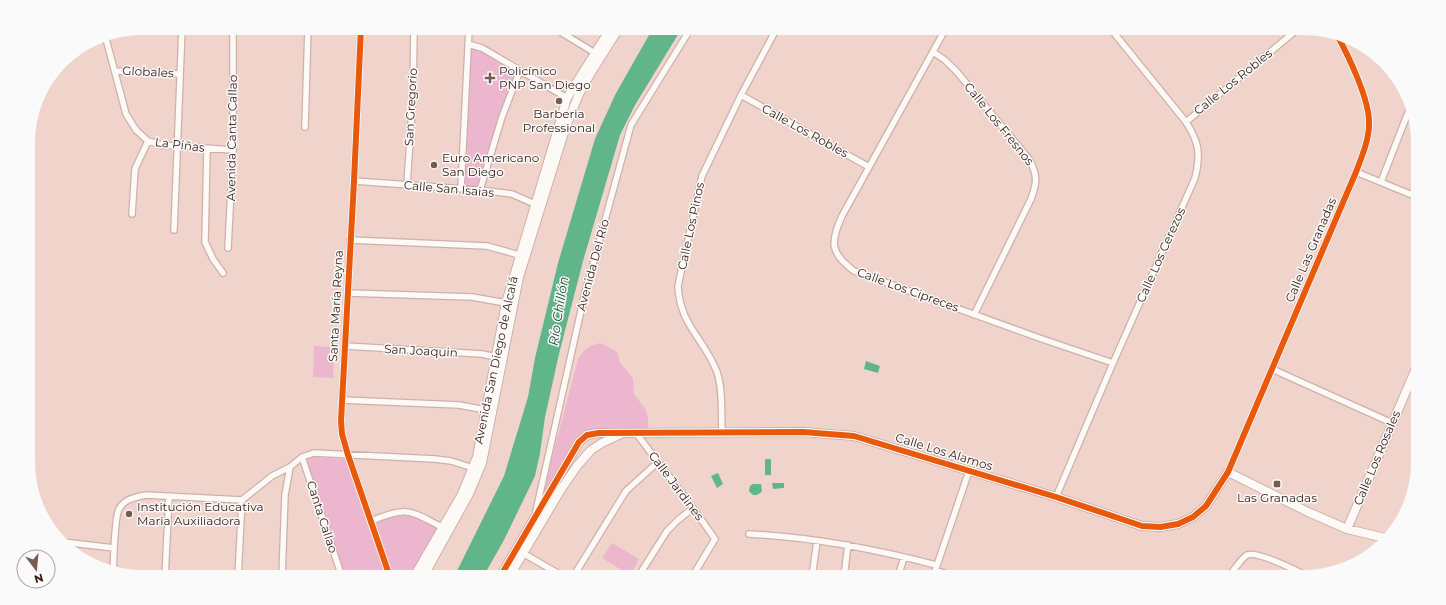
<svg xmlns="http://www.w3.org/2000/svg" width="1446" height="605" font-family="Montserrat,sans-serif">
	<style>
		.green { fill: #edb6cf }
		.water { fill: #61b58a }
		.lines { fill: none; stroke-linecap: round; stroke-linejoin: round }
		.street-casing { stroke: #cdb1a8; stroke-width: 8 }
		.secondary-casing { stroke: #cdb1a8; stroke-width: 10 }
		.street { stroke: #fdf9f7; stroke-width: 5.5 }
		.secondary { stroke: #fdf9f7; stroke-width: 8 }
		.cycleway-casing { stroke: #fafafa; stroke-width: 8 }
		.cycleway { stroke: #e8590c; stroke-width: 6 }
		.poi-dot { fill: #785a51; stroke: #fafafa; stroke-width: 1.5 }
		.labels { text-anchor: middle; stroke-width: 3; stroke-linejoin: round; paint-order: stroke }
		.poi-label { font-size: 12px; fill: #37190f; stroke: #fafafa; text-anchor: start }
		.street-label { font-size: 12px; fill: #37190f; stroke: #fafafa }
		.water-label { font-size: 13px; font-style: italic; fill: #205138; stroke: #fafafa }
	</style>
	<rect width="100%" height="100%" fill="#f0d4cb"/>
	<path class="green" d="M470 47 482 51 517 71 479 188 463 187Z
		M600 343 614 350 618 354 620 363 633 378 634 394 646 410 648 417V430L584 431 542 496 578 359C584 349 588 346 600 343Z
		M314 346 334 347 333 378 313 377Z
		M311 457 345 459 387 577H345L305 460Z
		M399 513 411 514 438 528 411 577H393L374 522Z
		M612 543 639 559 630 575 602 558Z"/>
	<path class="water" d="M653 28H682L635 105 620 135 583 261 559 354 545 417 540 453 535 476 504 540 483 577H454L504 476 528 397 535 358 558 263 595 139 615 95Z
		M866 361 880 366 878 373 864 369Z
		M765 459H771V475H765Z
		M718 473 723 484 717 488 711 476Z
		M772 483H784V488L773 489Z
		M753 484H761L762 491C758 496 753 497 749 491L750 486Z"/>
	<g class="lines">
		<defs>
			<path id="street" d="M361 28 354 181 341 421 342 434 348 455 390 577
				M554 28 595 53
				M946 28 842 216C830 242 830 253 854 271L1042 339 1113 363
				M105 35 126 114 136 130 148 141 162 145 233 150
				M468 44 482 48 567 98
				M933 52 945 60 957 72 1029 159C1038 175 1037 183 1031 199L974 315
				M115 71 180 74
				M741 95 869 167
				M1186 122 1299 28
				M305 127 308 28
				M207 149 205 242 213 259 223 273
				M1356 172 1417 197
				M354 181 480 190 512 194 537 205
				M1381 182 1409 110
				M407 185 413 94 414 28
				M461 189 469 28
				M480 190 502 117 520 70
				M132 214 135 169 148 141
				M174 230 182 28
				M350 240 487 246 519 255
				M228 248 233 150V28
				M348 293 472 297 506 303
				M345 346 482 354 496 357
				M1272 369 1392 423
				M342 400 459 405 486 410
				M636 433 693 508 715 539 692 577
				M722 433C721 413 723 390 717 372 704 338 680 326 678 286L702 176 741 95 777 28
				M302 457 342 577
				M1228 472 1356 172C1362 156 1369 140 1369 124 1370 100 1348 55 1336 33
				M1056 497 1113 363 1195 178C1201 154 1199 142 1186 122L1110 28
				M536 511 584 297 631 125 691 28
				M371 521C408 506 408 510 442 527
				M749 534C812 537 875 549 936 565
				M63 542 114 548
				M521 552 564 577
				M935 570 956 577
				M113 572C114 560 114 519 119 509 124 499 136 497 146 495L242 500 272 476 290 467 302 457 314 453 435 459 451 461 473 468
				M165 577 169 497
				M238 577 242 500
				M282 577 285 495 290 467
				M573 577 626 491 658 462
				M638 577 667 531 678 520 693 508
				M812 577 817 541
				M844 577 848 545
				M898 577 904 557
				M933 577 969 471
				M1229 577C1232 572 1242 558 1247 555 1257 551 1293 569 1303 574"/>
			<path id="secondary" d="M1347 529 1417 366H1418
				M414 577 462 494 477 457 506 303 560 122 567 98 611 28
				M423 577 469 494 482 463 519 277 565 129 579 94 590 74 619 28
				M500 577 579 442 587 435 599 433 803 432 854 436 1056 497 1142 526 1160 527 1178 524 1193 517 1206 506 1228 472 1308 512 1347 529 1385 538
				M509 577 560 491 577 466 591 450 602 443 621 434"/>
		</defs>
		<use href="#street" class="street-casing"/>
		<use href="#secondary" class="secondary-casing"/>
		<use href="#street" class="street"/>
		<use href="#secondary" class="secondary"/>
		<defs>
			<path id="cycleway" d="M361 28 354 181 341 421 342 434 348 455 390 577
				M500 577 579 442 587 435 599 433 803 432 854 436 1056 497 1142 526 1160 527 1178 524 1193 517 1206 506 1228 472 1356 172C1362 156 1369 140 1369 124 1370 100 1348 55 1336 33"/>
		</defs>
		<use href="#cycleway" class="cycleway-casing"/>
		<use href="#cycleway" class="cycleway"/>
	</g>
	<g class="poi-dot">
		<path d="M488 72h4v4h4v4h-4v4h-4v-4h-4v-4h4z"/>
		<circle cx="559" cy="101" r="4"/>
		<circle cx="434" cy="165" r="4"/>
		<rect x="1273" y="480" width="8" height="8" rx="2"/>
		<circle cx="129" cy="514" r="4"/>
	</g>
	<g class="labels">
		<g class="poi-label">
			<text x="499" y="75">Policínico<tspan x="499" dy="14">PNP San Diego</tspan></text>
			<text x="559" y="118" text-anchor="middle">Barberia<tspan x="559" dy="14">Professional</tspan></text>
			<text x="442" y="162">Euro Americano<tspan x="442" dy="14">San Diego</tspan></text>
			<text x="1277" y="502" text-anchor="middle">Las Granadas</text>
			<text x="137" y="511">Institución Educativa<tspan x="137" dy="14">Maria Auxiliadora</tspan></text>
		</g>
		<g class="street-label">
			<text transform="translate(148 72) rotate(3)" y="4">Globales</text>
			<text transform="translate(1233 82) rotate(-39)" y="4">Calle Los Robles</text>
			<text transform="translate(411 107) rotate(-87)" y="4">San Gregorio</text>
			<text transform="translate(999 124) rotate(51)" y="4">Calle Los Fresnos</text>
			<text transform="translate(805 131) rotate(29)" y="4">Calle Los Robles</text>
			<text transform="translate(232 138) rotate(-89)" y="4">Avenida Canta Callao</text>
			<text transform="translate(180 145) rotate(7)" y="4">La Piñas</text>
			<text transform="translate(449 189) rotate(5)" y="4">Calle San Isaias</text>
			<text transform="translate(691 226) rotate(-78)" y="4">Calle Los Pinos</text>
			<text transform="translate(1311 250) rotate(-67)" y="4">Calle Las Granadas</text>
			<text transform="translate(1161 255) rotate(-66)" y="4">Calle Los Cerezos</text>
			<text transform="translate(593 265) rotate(-75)" y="4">Avenida Del Río</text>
			<text transform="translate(908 290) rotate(20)" y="4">Calle Los Cipreces</text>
			<text transform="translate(336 306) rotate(-87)" y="4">Santa María Reyna</text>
			<text transform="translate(421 351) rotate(3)" y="4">San Joaquin</text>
			<text transform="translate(496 360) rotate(-78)" y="4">Avenida San Diego de Alcalá</text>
			<text transform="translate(944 452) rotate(17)" y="4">Calle Los Alamos</text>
			<text transform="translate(1377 458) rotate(-67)" y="4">Calle Los Rosales</text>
			<text transform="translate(676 486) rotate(53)" y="4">Calle Jardines</text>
			<text transform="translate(322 517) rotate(72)" y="4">Canta Callao</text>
		</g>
		<g class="water-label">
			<text transform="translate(558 311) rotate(-81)" y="5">Río Chillón</text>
		</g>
	</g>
	<path d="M0 0H1446V605H0ZM142 35H1304A107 107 0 0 1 1411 142V463A107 107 0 0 1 1304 570H142A107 107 0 0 1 35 463V142A107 107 0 0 1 142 35Z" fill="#fafafa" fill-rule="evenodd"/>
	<g transform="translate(36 569) rotate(164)"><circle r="19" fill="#fafafa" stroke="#aca09c"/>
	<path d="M0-3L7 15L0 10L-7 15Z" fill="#785a51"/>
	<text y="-6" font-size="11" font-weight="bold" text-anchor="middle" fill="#37190f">N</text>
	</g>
</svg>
